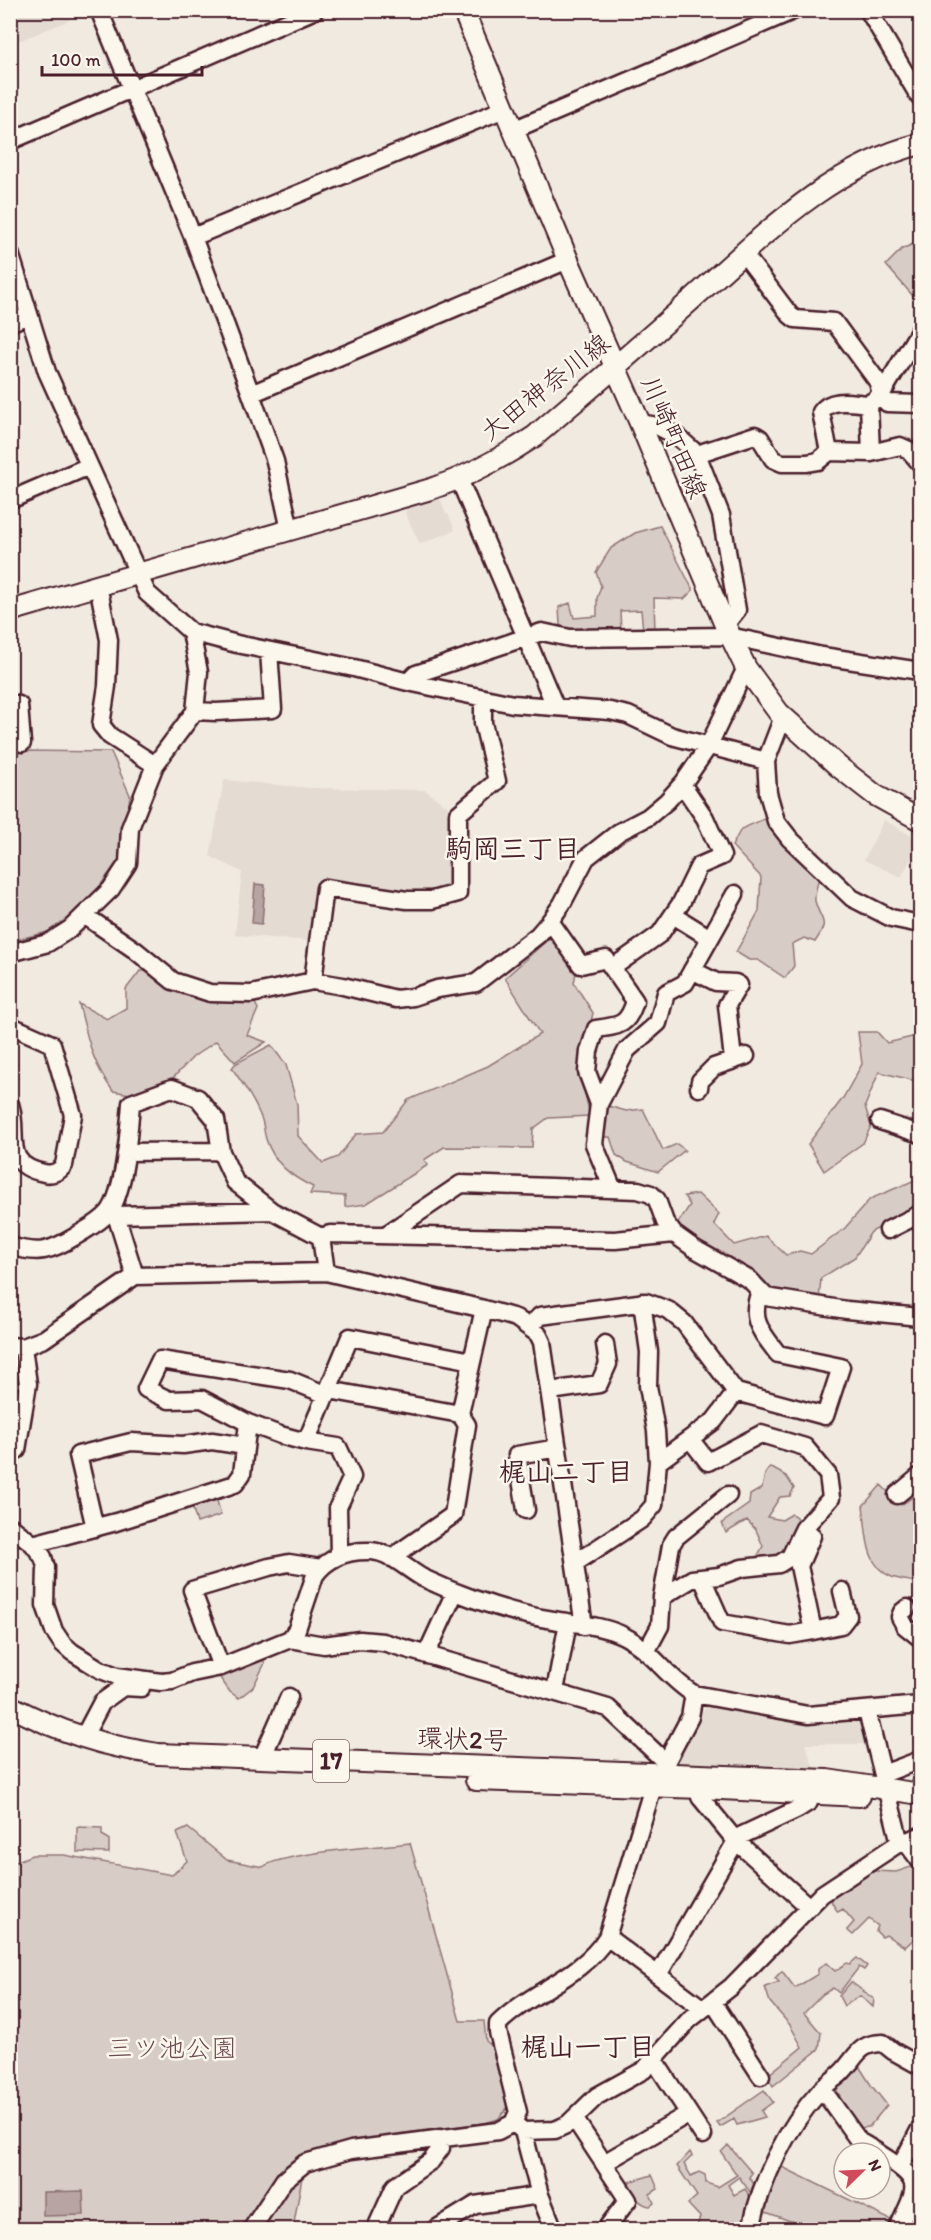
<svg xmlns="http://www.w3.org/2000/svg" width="931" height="2240" font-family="Itim,'Klee One',sans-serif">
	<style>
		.built { fill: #e4dbd2 }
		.green { fill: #d8ccc6; stroke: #917678; stroke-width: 1.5 }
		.water { fill: #b8a4a2; stroke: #8c6f72; stroke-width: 1.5 }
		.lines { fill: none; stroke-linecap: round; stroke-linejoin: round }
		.minor-casing { stroke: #4a1f2b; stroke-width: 21 }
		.major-casing { stroke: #4a1f2b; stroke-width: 24 }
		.minor { stroke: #fbf7ec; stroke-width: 16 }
		.major { stroke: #fbf7ec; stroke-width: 20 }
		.labels { text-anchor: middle; stroke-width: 5; stroke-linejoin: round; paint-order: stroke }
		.shield { fill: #fbf7ec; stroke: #7f6065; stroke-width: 1.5 }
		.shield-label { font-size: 24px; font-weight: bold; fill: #4a1f2b }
		.street-label { font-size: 26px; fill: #4a1f2b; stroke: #fbf7ec }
		.park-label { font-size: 26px; fill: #6e4a52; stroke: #fbf7ec }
		.neighbourhood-label { font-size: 27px; font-weight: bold; fill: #4a1f2b; stroke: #fbf7ec }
	</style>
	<rect width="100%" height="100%" fill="#f0eae0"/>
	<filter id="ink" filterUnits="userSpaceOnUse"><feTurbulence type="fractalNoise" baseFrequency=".0167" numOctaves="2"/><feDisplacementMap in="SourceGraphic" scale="12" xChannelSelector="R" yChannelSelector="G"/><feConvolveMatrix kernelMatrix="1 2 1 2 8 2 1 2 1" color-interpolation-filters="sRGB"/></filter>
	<g filter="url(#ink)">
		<path class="built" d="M11 10 66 11 70 20 11 44Z
			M440 498 446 515 448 514 455 530 420 544 405 513 407 508Z
			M224 780 309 788 425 790 453 811 452 891 430 895 319 885 311 941 235 935 242 872 210 856Z
			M884 820 920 841 901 877 864 860Z
			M710 1703 864 1717 871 1744H805L814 1768 680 1765 677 1759 706 1706Z"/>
		<path class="green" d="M920 241V304L886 265 902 249Z
			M660 526 693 590 684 599 654 598 655 632 643 631 641 610 620 611 621 631 567 632 560 625 559 607 570 603 574 618 597 616V598L601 586 596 572 611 548 635 533Z
			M23 751 111 752 130 795 122 855 95 893 64 928 11 941V756Z
			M771 816 819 876C818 883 814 894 815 901 820 922 831 919 815 942L804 938 792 944 794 966 785 978 758 960H749L736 952 759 911 761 877 732 846 741 829Z
			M554 934 577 967 574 983 593 1013 580 1071 590 1116 548 1118 533 1129 532 1148 444 1147 424 1160 428 1165 366 1204 345 1207V1196L310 1194 313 1187C290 1176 274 1163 266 1139 264 1133 264 1126 262 1120 255 1101 243 1084 232 1068L235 1064 271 1045 286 1065 297 1104 298 1136 323 1163 338 1157 356 1134 383 1132 408 1100 488 1066 540 1034 505 978Z
			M140 971H150L253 999 258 1009 247 1035 266 1042 235 1062 216 1041 193 1057 170 1081 136 1095 113 1091C91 1061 88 1039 79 1004L107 1019 126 1008V989Z
			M920 1031V1082L879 1072 865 1106 871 1126 863 1143 824 1171 808 1144 843 1098 862 1064 858 1032H877L887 1043 912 1037Z
			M608 1106 626 1111 643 1109 663 1150 677 1144 685 1150 658 1172 627 1162 616 1155 610 1137H601Z
			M920 1178V1206L871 1232 855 1257 821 1278 819 1300 771 1295 714 1256 676 1226 690 1205 684 1196 698 1194 719 1214 714 1224 734 1245 766 1236 786 1255 800 1251 811 1254 845 1228 870 1199Z
			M770 1467 786 1476 794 1488 790 1496 780 1497 767 1517 782 1520 792 1514 802 1522 781 1557 756 1559 763 1546 756 1530 747 1520 726 1533 722 1523 749 1504 750 1495 762 1488 765 1474Z
			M881 1485 901 1505 920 1492V1583C911 1581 901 1580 892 1577 864 1566 867 1531 863 1506Z
			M215 1494 221 1515 197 1523 191 1502Z
			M260 1656 265 1663 253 1687 239 1698 230 1692 218 1675Z
			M77 1827 102 1828V1835L109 1839V1853L77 1852Z
			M188 1828 227 1860 263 1867C283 1852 380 1847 410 1843L460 2021H484L486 2041 493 2047 507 2100 506 2110 498 2119 485 2123 398 2134V2138L305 2160 293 2229H11L10 1864 32 1855H64L172 1875 187 1861 177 1833Z
			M870 1866 874 1871 896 1872 914 1866 920 1870V1936L916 1937 905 1947 886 1935 882 1937 876 1931 878 1926 869 1919 853 1935 847 1930 854 1922 843 1909 838 1912 832 1903 831 1892Z
			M857 1958 867 1966 864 1970 859 1967 839 1993 833 1988 823 1994 804 2013 821 2033 819 2049 773 2086 767 2076 802 2047 790 2025 770 2002 765 1987 779 1982 775 1978 782 1971 795 1988 818 1974V1969L826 1963 835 1971 847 1963 850 1964Z
			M851 1982 874 1999 873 2007 860 1996 844 2006 839 1996Z
			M857 2063 871 2085 887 2105 869 2127 857 2128 837 2099 840 2096 834 2086Z
			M764 2090 773 2102 761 2111 765 2117 737 2125 734 2119 720 2127 717 2123Z
			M728 2145 752 2173 749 2177 754 2184 752 2188 755 2191 753 2196 739 2177 728 2185 734 2195 745 2189 751 2198 744 2229H696L700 2217 688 2204 697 2196 677 2166 690 2152 692 2156 684 2164 691 2176 699 2172 705 2175 706 2183 718 2187 737 2175 721 2152Z
			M778 2165 895 2222 891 2229H812L763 2211Z
			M652 2175 658 2189 650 2194 654 2203 650 2206C640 2205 630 2193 626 2183Z"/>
		<path class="water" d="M255 884 265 885 262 924 252 923Z
			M83 2191 84 2215 43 2216V2192Z"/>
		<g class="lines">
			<defs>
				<path id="minor" d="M99 10 193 237 251 394 275 461 290 530
					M868 10 920 98
					M513 130 795 10
					M10 141 315 10
					M193 237 504 109
					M10 253 47 372 147 593 191 632 237 644 354 668 408 682 513 704 610 711 628 715 672 736 766 761 783 717
					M744 254 790 315 795 319 834 322 878 382 881 395 887 403 920 404
					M10 323 28 315
					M251 394 568 260
					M640 423 657 426 678 437 697 454 721 515 737 610 725 625
					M829 452 821 412C831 397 853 403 869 404
					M871 453 869 404 881 395 920 330
					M697 454 755 435 760 438 773 459 782 463H807L818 461 829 452 871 453 900 446 909 450 920 463
					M459 479 555 706
					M10 500 89 466
					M98 585 109 640 107 686 101 725 110 736 155 765
					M408 682 416 674 542 632 570 638 729 636 822 656 920 671
					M10 703 19 705 22 743
					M195 711 216 712 273 709 269 651
					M766 761 768 793 776 821 790 839 852 898 891 918 920 924
					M84 915 135 950 173 981 210 993 251 994 313 981 343 986 396 999 413 997 437 989 476 983 538 935 550 921 562 904 586 858 619 832 648 817 667 801 684 782 708 747 746 668
					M673 915 710 938
					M550 921 581 965 606 959 635 1001C628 1025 620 1026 596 1029L589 1051 587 1072 599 1104 594 1144 612 1187
					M10 953 48 943 70 929 111 889 128 863 130 828 155 765 195 711 199 672 191 632
					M612 968 660 934 681 903 699 866 722 856 705 818 682 784
					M692 970 716 982 735 983 739 985 727 1005 733 1060
					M313 981 325 888 407 900H432L458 893V814L497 781 483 723V698
					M10 1030 16 1028 52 1044 73 1115 64 1165C59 1172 52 1175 44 1173 0 1164 20 1135 10 1104
					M699 1088 700 1081 714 1067 746 1056
					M599 1104 627 1050 658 1023 666 993 685 983 735 894
					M880 1121 920 1134
					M127 1152 221 1151
					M110 1211 116 1215 272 1211
					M116 1215 135 1276
					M888 1230 920 1214
					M387 1234 461 1184 638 1190 651 1194 657 1200 665 1222 674 1234 695 1249 750 1280 766 1297 847 1310 920 1317
					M321 1237 326 1272
					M10 1246C39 1255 51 1251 76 1236 87 1229 101 1222 109 1212 125 1191 129 1130 131 1103L172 1088 198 1098 216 1120 221 1152 235 1182 272 1211 321 1237 330 1234 615 1240 674 1234
					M642 1302 649 1352 648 1386 656 1431 658 1462
					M529 1327 540 1316 646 1302 668 1310 684 1323 736 1392 825 1416 841 1367 778 1354C761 1331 749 1321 760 1291
					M10 1346 23 1347 44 1339 135 1276 326 1272 484 1309 516 1318 538 1334 542 1342 584 1626
					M329 1390 460 1414
					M550 1391 599 1384 608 1364 605 1344
					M690 1439 708 1462 761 1434 805 1447 828 1475 831 1498 804 1528 812 1536 799 1566 813 1631 790 1635 722 1623 702 1578
					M306 1442 280 1435 248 1423 202 1399 169 1400 146 1389 160 1360 290 1380 327 1395
					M17 1450 28 1384 23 1347
					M897 1495 920 1476
					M526 1510 517 1455 558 1448
					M10 1526 33 1544 43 1557 46 1567 45 1605 54 1631 62 1643 72 1652 101 1670 117 1676 161 1682 172 1681 192 1673 221 1667 290 1639 297 1629 315 1575C328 1557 349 1550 371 1551 390 1552 407 1569 423 1578 440 1586 457 1593 474 1599 499 1608 527 1616 553 1620 576 1624 603 1625 624 1636 652 1650 668 1679 694 1694L808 1715 920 1705
					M95 1528 78 1455 131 1442 183 1445 212 1441 245 1446
					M33 1544 116 1522 235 1484 242 1474 248 1423
					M339 1555 338 1507 352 1477 338 1447 306 1442 350 1337 472 1361
					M391 1558 453 1515 467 1425 460 1414 484 1309
					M575 1563 642 1519 654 1505 658 1462 714 1421 736 1392
					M662 1597 692 1579 719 1576 742 1568 779 1564 790 1557 804 1528
					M907 1608 902 1612 900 1617 905 1626 920 1638
					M813 1631 841 1625 848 1616 842 1591
					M290 1639 324 1645 360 1640 383 1642 608 1708 660 1757 667 1760
					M646 1652 660 1626 662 1597 671 1545 676 1537 728 1495
					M426 1655 455 1592
					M221 1667 192 1590 269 1567 289 1563 321 1568
					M555 1691 568 1622
					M867 1711 900 1843
					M83 1738 102 1702 123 1687 141 1688
					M262 1758 289 1697
					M883 1774 920 1760
					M701 1788 700 1797 736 1841 809 1907
					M734 1839 798 1809 809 1802V1784
					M905 1841 920 1861
					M607 1937 703 2009
					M658 1975 736 1841
					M713 2002 761 2076
					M654 2060 703 2135
					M822 2089 859 2141 879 2153
					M574 2118 628 2200 605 2230
					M516 2125 523 2131 540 2195 554 2230
					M523 2131 555 2130 568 2124 597 2096 644 2070 689 2020 731 1987 822 1894 896 1845 920 1836
					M880 2154C925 2182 918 2185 897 2230
					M604 2163 688 2114
					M900 2167 920 2129
					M251 2230 284 2180 305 2163 351 2150 498 2131 513 2123 518 2112 498 2032V2024C531 1991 581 1978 607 1937L653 1787 690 1717 694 1694
					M375 2230 395 2186 431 2161 441 2148 439 2138
					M434 2230 475 2205 540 2195
					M751 2230C760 2181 787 2127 820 2091 826 2084 835 2079 841 2073 857 2057 858 2043 883 2043L893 2051 920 2066"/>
				<path id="major" d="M463 10 568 260 640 423 725 625 746 668 779 713 839 767 875 795 920 820
					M10 611 431 489C469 476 502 458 535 436 587 391 639 347 690 301 759 240 828 167 920 144
					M10 1706C60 1732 103 1746 158 1754L827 1780 920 1794
					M476 1780 701 1788 860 1796"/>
			</defs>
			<use href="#minor" class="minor-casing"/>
			<use href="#major" class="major-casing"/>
			<use href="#minor" class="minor"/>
			<use href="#major" class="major"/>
		</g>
	</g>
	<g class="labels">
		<rect class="shield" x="313" y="1740" width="36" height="42" rx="4.5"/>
		<g class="shield-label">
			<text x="331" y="1769">17</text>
		</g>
		<g class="street-label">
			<text transform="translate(545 387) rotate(-38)" y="9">大田神奈川線</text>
			<text transform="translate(674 437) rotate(67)" y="9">川崎町田線</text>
			<text transform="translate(463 1739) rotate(2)" y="9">環状2号</text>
		</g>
		<g class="park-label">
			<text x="172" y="2057">三ツ池公園</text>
		</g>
		<g class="neighbourhood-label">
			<text x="513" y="858">駒岡三丁目</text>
			<text x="566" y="1481">梶山二丁目</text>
			<text x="588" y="2056">梶山一丁目</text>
		</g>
	</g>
	<rect width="931" height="2240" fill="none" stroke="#fbf7ec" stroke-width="36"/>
	<rect x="18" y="18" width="895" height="2204" fill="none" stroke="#4a1f2b" stroke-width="2" filter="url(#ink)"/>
	<g transform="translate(862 2171) rotate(66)"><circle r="28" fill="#fbf7ec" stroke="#b4a19f" stroke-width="1.5"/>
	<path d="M0-4.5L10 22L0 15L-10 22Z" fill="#d1495b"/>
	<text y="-9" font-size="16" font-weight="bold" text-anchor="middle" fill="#4a1f2b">N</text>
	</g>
	<path d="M42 66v9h160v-9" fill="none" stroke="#4a1f2b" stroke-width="3"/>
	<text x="51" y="66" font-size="18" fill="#4a1f2b" stroke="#fbf7ec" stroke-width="4.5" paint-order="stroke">100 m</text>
</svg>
